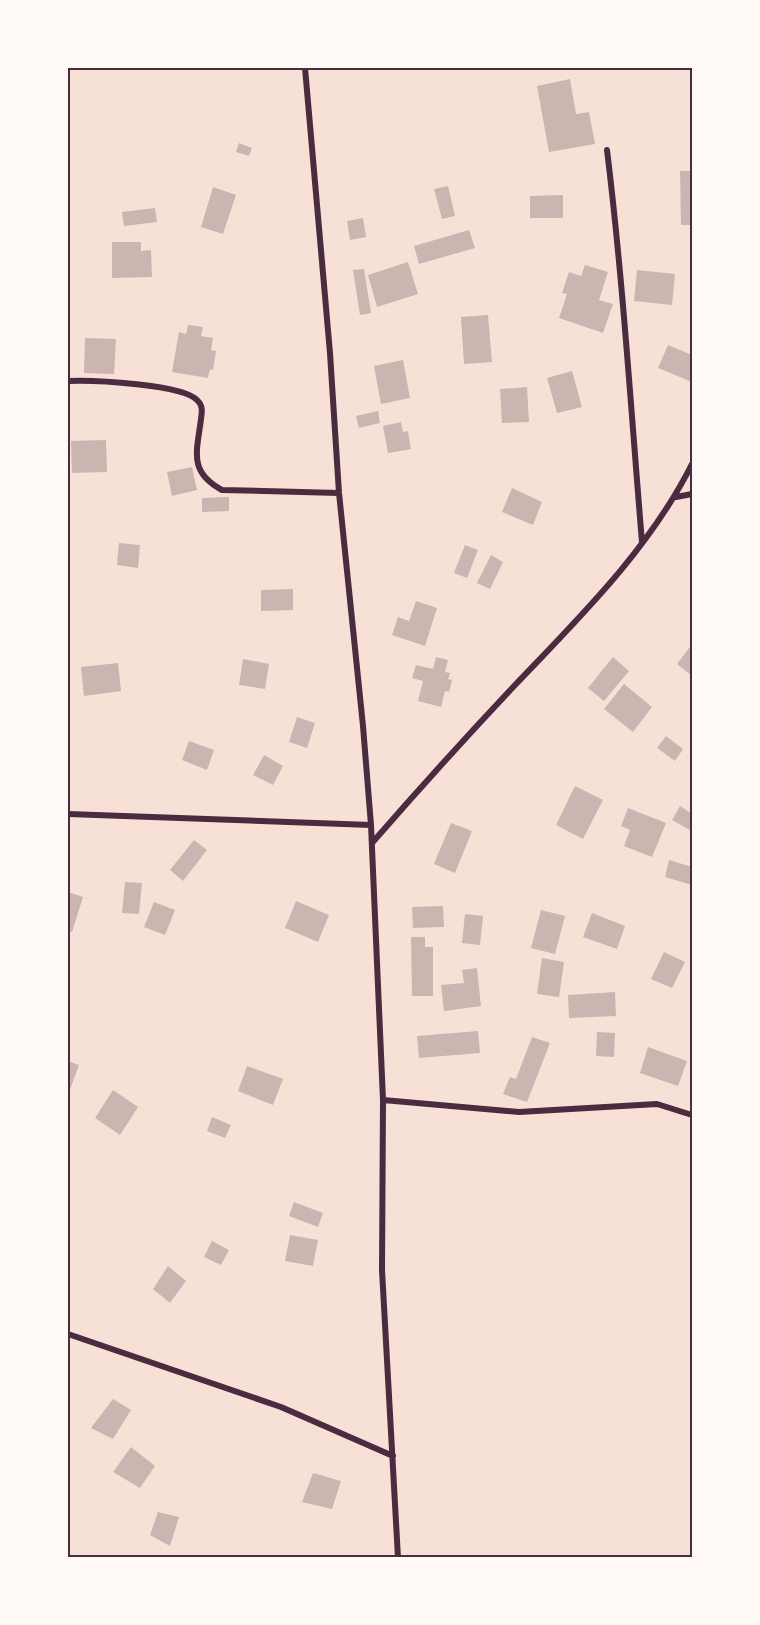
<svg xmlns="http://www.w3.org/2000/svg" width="760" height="1625" font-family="Arial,sans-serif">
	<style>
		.building { fill: #ccb4b1 }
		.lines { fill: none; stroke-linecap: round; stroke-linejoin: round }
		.minor { stroke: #4a2c40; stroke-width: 6 }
		.neatline { fill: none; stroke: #4a2c40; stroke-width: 2 }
	</style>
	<rect width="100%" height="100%" fill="#f7e1d7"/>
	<path class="building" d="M570 79 576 114 589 112 595 144 549 152 537 86Z
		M239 143 252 148 249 156 236 152Z
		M680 171H692V225H681Z
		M448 186 455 216 442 219 434 189Z
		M213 187 236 195 223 234 201 227Z
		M563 195V218H530V196Z
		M155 208 157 222 124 226 122 212Z
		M363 218 366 237 350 240 347 221Z
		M469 230 475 248 419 264 414 246Z
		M112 242H141V251L151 250 152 277 112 278Z
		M408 262 418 294 377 307 368 275Z
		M585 265 608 272 599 300 613 304 603 333 559 318 567 294 562 293 569 272 581 276Z
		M364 269 371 313 360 315 353 270Z
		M637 270 675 274 672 305 634 301Z
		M488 315 492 362 464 364 461 317Z
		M188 325 203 327 201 336 213 338 211 350 216 351 213 370 210 369 208 378 172 372 179 332 186 334Z
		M85 338 116 339 114 374 84 373Z
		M668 345 692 355V382L658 368Z
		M403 360 410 398 381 404 374 366Z
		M572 371 582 407 557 413 547 378Z
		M527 387 529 422 502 423 500 389Z
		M378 411 380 423 359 428 356 416Z
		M401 422 403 432 408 431 411 449 388 453 383 426Z
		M106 440 107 472 72 473 71 441Z
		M192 467 197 490 172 496 167 472Z
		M512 488 542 502 533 525 502 512Z
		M229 497V511L202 512V498Z
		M119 543 140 545 138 568 117 565Z
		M465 545 478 550 467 578 454 573Z
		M491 555 503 562 490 589 477 583Z
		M293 589V610L261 611V590Z
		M416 601 437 608 425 646 392 635 398 617 409 621Z
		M692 644V676L677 664Z
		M436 657 448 660 445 672 450 673 448 679 452 680 449 692 445 691 441 707 418 701 423 681 412 678 416 665 433 669Z
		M613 657 629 671 604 701 588 688Z
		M243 659 269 664 265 689 239 685Z
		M118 663 121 691 84 696 81 667Z
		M624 684 652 707 633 732 604 709Z
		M297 717 315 723 307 748 289 742Z
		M666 736 683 749 675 761 657 748Z
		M189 741 214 750 207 770 182 760Z
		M264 755 283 766 273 785 253 775Z
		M575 786 603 800 583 839 556 825Z
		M680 806 692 814V825L690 830 672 820Z
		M628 808 666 823 652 857 624 846 630 830 621 826Z
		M451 823 472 831 455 873 434 864Z
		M194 840 207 850 183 881 170 870Z
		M669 860 692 867V885L665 877Z
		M125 882 142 883 139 914 122 913Z
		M68 892 83 897 72 932 68 931Z
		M296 901 329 915 318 942 285 928Z
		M154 902 175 910 165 935 144 927Z
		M443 906 444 927 413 928 412 907Z
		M541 910 565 916 555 954 531 948Z
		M592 913 625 926 617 949 583 937Z
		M465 914 483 916 480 945 462 943Z
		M411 937H425V947H433V996H412Z
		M664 952 685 962 672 988 651 979Z
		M542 958 564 962 559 997 537 994Z
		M477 968 481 1006 444 1011 441 985 464 983 462 970Z
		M615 992 616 1016 569 1018 568 995Z
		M478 1031 480 1053 419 1058 417 1036Z
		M597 1032 615 1033 614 1057 596 1056Z
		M532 1037 550 1043 527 1102 503 1094 510 1077 516 1079Z
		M648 1047 687 1061 678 1086 640 1073Z
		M68 1061 79 1065 68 1095Z
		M247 1066 283 1079 273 1105 238 1091Z
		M113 1090 138 1107 120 1135 95 1118Z
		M212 1117 231 1125 225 1138 207 1131Z
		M294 1202 323 1213 318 1227 289 1216Z
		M290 1235 318 1240 313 1266 285 1261Z
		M212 1241 229 1250 221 1265 204 1257Z
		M168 1266 186 1281 170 1303 153 1289Z
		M113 1399 131 1410 113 1439 91 1428Z
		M131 1447 155 1466 140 1488 113 1472Z
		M313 1473 341 1481 332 1509 302 1502Z
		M158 1512 179 1517 170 1546 150 1535Z"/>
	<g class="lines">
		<path class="minor" d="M305 68 330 353 339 493 363 726 371 825 383 1100 382 1270 398 1558
			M607 150C623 280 631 411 642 542
			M68 381C91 380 185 384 198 401 203 406 202 412 201 419 197 451 188 472 222 490L339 493
			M676 497 692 494
			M68 814 371 825
			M372 843C419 789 467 736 516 684 581 616 650 548 692 464
			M383 1100 519 1112 657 1104 692 1115
			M68 1334 281 1407 393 1456"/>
	</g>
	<rect width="760" height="1625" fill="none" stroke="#fffaf5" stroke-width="138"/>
	<rect x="69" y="69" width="622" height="1487" class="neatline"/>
</svg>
